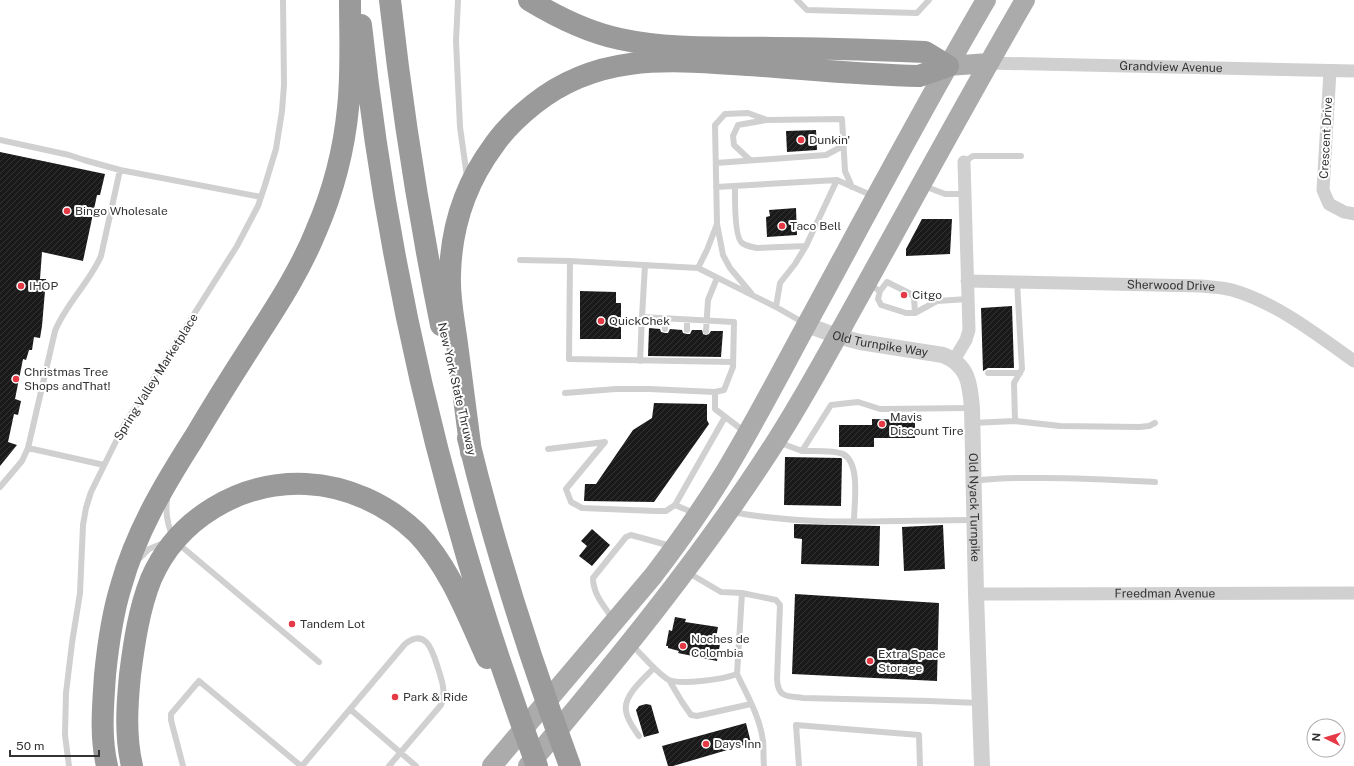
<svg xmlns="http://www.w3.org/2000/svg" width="1354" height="766" font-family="'Public Sans',sans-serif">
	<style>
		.building { fill: url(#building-hatch) }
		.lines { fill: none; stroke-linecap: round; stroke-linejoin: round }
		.service { stroke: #d0d0d0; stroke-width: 6 }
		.minor { stroke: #d0d0d0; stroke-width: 13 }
		.tertiary { stroke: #d0d0d0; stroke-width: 16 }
		.primary { stroke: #ababab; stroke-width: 20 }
		.motorway { stroke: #9a9a9a; stroke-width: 22 }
		.poi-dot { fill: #e63946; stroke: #fff; stroke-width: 1.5 }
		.labels { text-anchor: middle; stroke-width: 4; stroke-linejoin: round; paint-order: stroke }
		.street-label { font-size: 12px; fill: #333; stroke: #fff }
		.poi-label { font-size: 12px; fill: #333; stroke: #fff; text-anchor: start }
	</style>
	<defs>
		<pattern id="building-hatch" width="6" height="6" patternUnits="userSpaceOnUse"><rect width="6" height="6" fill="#1a1a1a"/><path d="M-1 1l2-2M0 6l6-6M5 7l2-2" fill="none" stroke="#333"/></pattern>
	</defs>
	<rect width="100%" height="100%" fill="#fff"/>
	<path class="building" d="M816 130 817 150 787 152 786 131Z
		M0 152 105 174 100 195H97L83 261 42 252 40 279H46L42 326 40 338 34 337 32 350H29L26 360 23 359 15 399 21 401 18 415 14 414 8 442 17 445 0 466Z
		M796 208 797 235 767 237 766 217 770 216 769 210Z
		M922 219H952L950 254 906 256V249Z
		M580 291 616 292V303H621V339H580Z
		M1012 306 1014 368H988L983 371 981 308Z
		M649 328 660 329 661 332 665 333H668L670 329 682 330 683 333 687 334H690L692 330H702L703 334 706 335 709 334 711 331H723L721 357 648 356Z
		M654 403 707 404V420L709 424 654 502 584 501 585 484H596L633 430 652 418Z
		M872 419 915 420V438H874V447H839V425H872Z
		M785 457 841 458 842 459 841 506 784 505Z
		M794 524 880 526 879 566 801 564 802 539 794 538Z
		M943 525 945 569 904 571 902 527Z
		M592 529 610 545 592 566 579 556 587 546 581 541Z
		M795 594 939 603 937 681 792 674Z
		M675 617 686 619 685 622 718 627 715 643 720 644 717 661 678 653 679 651 668 648V646H666L669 630 672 631Z
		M646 704 651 705 659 733 644 737 636 710 639 706Z
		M746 723 751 743 673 766H668L662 746Z"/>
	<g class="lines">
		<path class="service" d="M458 0 456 41 460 127 467 177
			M797 0 807 10 917 13 929 0
			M0 140 69 155 84 160 120 170 261 197
			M750 160 734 145 733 136 738 125 766 120
			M964 162 973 156H1021
			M716 163 826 155 843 146
			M924 186 945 194H965
			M716 187 837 180 873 196
			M735 187C735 197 734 237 742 243 746 246 752 247 757 248L806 246
			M717 224 723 255 730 268 751 293
			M520 260 570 261
			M698 268 707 250 717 224 715 125 725 114 748 113 767 120 842 119 845 171 852 187
			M868 284 880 291 878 299 881 305 906 313H915L937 301 968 299
			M880 291 887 282 909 293 914 297 915 313
			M776 307 780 283 795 264 806 246 837 180
			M665 329V319
			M687 330V320
			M706 331 708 300 717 278
			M640 361 642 317
			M733 362 569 359 570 261 698 268 776 307 804 323
			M988 373H1020
			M715 392V409L745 432
			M565 393 616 389H649L715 392 724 390 733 367 734 322 642 317 645 265
			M1015 421 1014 383 1022 369 1017 282
			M972 423 1015 421 1060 426 1139 427 1149 426 1155 423
			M778 442 802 451 831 405 858 402 880 409 971 408
			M28 448 104 465
			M548 449 605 442 566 489 571 502 582 508 655 511H666L675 505
			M802 451C812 451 834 450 843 454 861 463 854 504 854 521
			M975 481C998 477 1022 478 1045 478 1082 478 1118 480 1155 482
			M0 487 22 461 28 448 55 331C66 304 89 283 101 256L120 170
			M167 500C165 515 168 528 175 541L319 662
			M732 512C812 527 894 520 974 520
			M694 513 675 505 725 417
			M140 558 149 549 166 542
			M742 593 776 600 780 605 777 679C778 698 787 696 803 698L929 701 979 703
			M613 619C604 606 593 594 593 578L626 537 631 535 671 546
			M632 645C643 656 654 670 667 679 679 686 724 679 737 674L742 593 721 592 687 572
			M737 674C747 695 760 717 763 741 764 749 763 758 764 766
			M669 680 682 702 691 715 697 716 751 704
			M350 709 416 766
			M639 736C634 729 627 720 626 711 623 696 644 678 654 668
			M69 766 65 735 66 693 72 643 80 593 83 525 86 508 91 492 124 425 237 246 258 206 265 185 276 149 282 111 284 85 283 0
			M183 766 171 720V714L199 681 301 766
			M302 766 405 644C425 628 432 649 437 665 441 678 447 692 441 705L389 766
			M799 766 796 725 919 735 920 766"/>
		<g class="minor">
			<path id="s1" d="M989 63 1354 71"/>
			<path d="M1330 71 1323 190 1329 204 1344 212 1354 214"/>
			<path id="s2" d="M967 281 1201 286C1211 287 1222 287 1232 290 1277 303 1316 334 1354 361"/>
			<path d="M954 360 966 340 969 330 964 162"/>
			<path id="s3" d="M976 594 1354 593"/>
		</g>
		<path class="tertiary" id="s4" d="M807 325 837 336 860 342 943 355C968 365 970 383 972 408L976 594 982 766"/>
		<path class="primary" d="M948 66 989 63
			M492 766 653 576C679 542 703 508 725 472 757 419 785 364 814 311 871 206 926 102 986 0
			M528 766C613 665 697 563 769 452 802 402 830 349 859 297 914 198 968 98 1025 0"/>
		<path class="motorway" d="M390 0C402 109 419 217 441 325
			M529 0C557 17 587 32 620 39 670 50 723 47 774 48 824 48 875 50 925 52L948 66
			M361 25C388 278 448 528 537 766
			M468 438C495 549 530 659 570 766
			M471 452C466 416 462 380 457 344 454 321 449 298 450 275 451 226 465 184 494 145 505 129 519 116 534 104 599 52 671 60 749 65 806 69 862 75 919 76L948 66
			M107 766C100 736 103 706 105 675 108 645 112 615 121 586 136 532 164 485 194 438 213 406 233 374 253 343 276 307 300 271 316 231 333 192 344 150 348 108 352 72 350 36 350 0
			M132 766C125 736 127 705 130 675 134 643 139 609 151 579 177 519 240 481 306 484 347 486 387 504 417 533 449 566 468 616 487 658"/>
	</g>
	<g class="poi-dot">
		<circle cx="801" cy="140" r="4"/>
		<circle cx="67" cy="211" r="4"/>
		<circle cx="782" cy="226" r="4"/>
		<circle cx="21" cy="286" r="4"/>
		<circle cx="904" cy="295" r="4"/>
		<circle cx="601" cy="321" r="4"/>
		<circle cx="16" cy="379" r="4"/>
		<circle cx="882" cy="424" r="4"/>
		<circle cx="292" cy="624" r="4"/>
		<circle cx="683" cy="646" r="4"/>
		<circle cx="870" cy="661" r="4"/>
		<circle cx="395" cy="697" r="4"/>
		<circle cx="706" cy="744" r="4"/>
	</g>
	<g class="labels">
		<g class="street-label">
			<text dy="4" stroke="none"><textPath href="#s1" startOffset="182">Grandview Avenue</textPath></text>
			<text transform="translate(1326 138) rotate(-87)" y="4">Crescent Drive</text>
			<text dy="4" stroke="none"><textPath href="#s2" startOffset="204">Sherwood Drive</textPath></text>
			<text dy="4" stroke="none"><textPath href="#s4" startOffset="76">Old Turnpike Way</textPath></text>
			<text transform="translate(156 377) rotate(-58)" y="4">Spring Valley Marketplace</text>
			<text transform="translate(457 389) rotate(77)" y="4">New York State Thruway</text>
			<text dy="4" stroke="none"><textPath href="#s4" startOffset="304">Old Nyack Turnpike</textPath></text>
			<text dy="4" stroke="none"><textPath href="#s3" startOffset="189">Freedman Avenue</textPath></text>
		</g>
		<g class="poi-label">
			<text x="809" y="144">Dunkin'</text>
			<text x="75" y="215">Bingo Wholesale</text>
			<text x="790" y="230">Taco Bell</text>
			<text x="29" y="290">IHOP</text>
			<text x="912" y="299">Citgo</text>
			<text x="609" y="325">QuickChek</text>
			<text x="24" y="376">Christmas Tree<tspan x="24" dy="14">Shops andThat!</tspan></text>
			<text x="890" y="421">Mavis<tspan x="890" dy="14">Discount Tire</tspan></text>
			<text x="300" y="628">Tandem Lot</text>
			<text x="691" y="643">Noches de<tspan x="691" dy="14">Colombia</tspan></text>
			<text x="878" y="658">Extra Space<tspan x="878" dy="14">Storage</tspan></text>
			<text x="403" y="701">Park &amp; Ride</text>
			<text x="714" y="748">Days Inn</text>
		</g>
	</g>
	<g transform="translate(1326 738) rotate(275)"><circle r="19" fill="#ffffff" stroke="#adadad"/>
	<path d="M0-3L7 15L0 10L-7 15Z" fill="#e63946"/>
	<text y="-6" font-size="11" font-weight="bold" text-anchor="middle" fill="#333333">N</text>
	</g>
	<path d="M10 750v6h89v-6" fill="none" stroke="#333333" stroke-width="2"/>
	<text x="16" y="750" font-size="12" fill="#333333" stroke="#ffffff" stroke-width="3" paint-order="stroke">50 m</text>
</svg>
